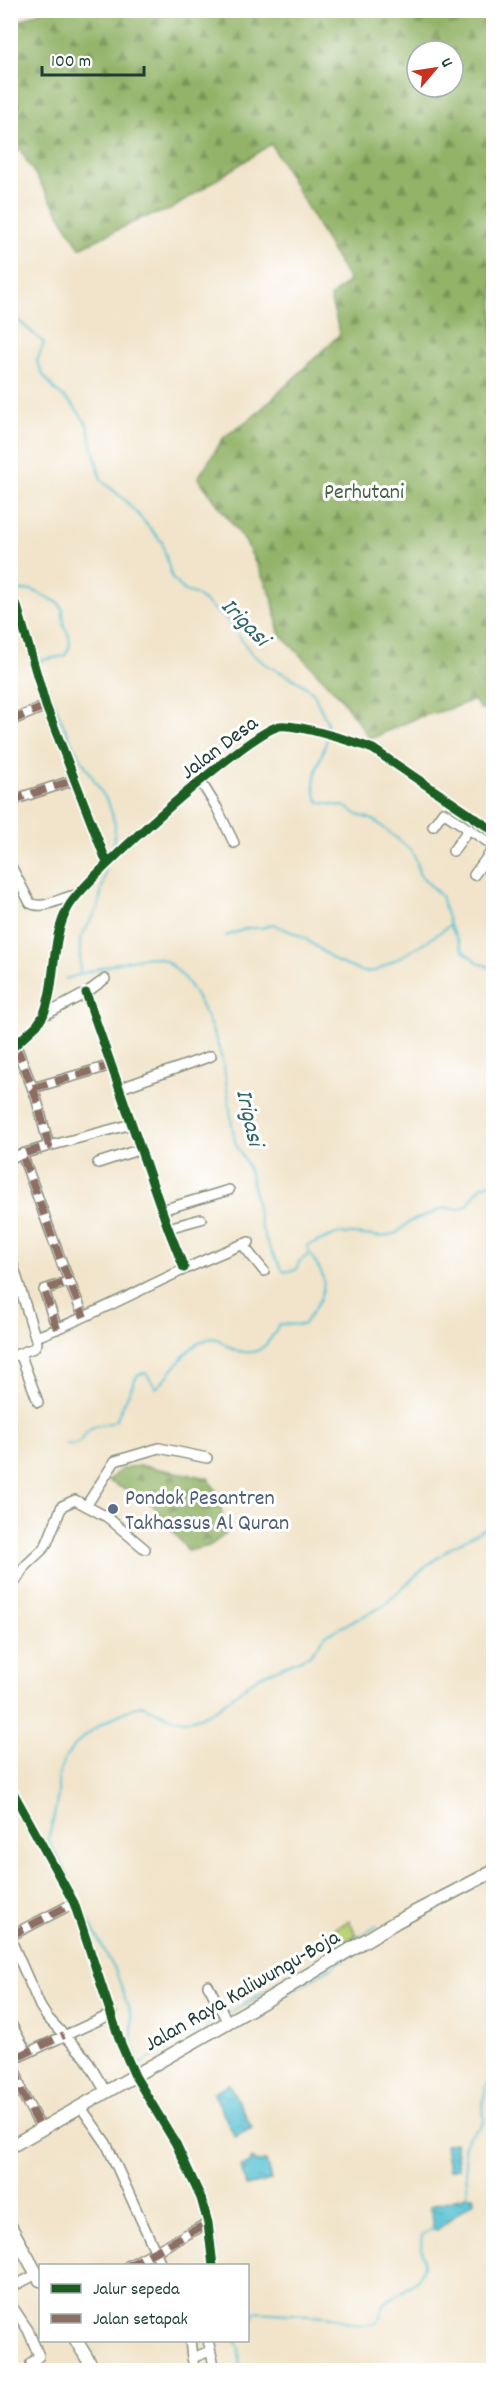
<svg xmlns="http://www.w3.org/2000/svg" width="504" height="2381" font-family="Dekko,sans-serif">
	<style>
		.forest { fill: url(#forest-firs); stroke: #58784e; stroke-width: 1.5; fill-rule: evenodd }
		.pitch { fill: #b8d176; stroke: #6c8755; stroke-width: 1.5 }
		.water { fill: url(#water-ripples); stroke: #3b7f84; stroke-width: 1.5 }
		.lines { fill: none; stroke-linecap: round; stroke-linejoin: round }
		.stream { stroke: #57c1d3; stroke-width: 2 }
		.minor-casing { stroke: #88907f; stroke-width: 12 }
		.major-casing { stroke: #88907f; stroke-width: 15 }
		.minor { stroke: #fff; stroke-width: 9 }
		.major { stroke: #fff; stroke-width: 12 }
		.quiet { stroke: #8d6e63; stroke-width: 8; stroke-dasharray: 15 8; stroke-linecap: butt }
		.cycleway-casing { stroke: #fff; stroke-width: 13 }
		.cycleway { stroke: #1b5e20; stroke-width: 9 }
		.service-dot { fill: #5c6f8a; stroke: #fff; stroke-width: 2 }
		.labels { text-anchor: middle; stroke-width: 6; stroke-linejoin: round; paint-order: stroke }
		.park-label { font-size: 22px; fill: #456244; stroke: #fff }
		.street-label { font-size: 22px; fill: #1f3d34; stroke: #fff }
		.service-label { font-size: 22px; fill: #4e5e75; stroke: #fff; text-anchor: start }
		.water-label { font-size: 24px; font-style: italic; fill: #306564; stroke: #fff }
	</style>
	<defs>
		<pattern id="forest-firs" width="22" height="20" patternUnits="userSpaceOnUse" patternTransform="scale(1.5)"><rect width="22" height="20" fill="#92b367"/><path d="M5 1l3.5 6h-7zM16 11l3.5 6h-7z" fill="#779356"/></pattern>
		<pattern id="water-ripples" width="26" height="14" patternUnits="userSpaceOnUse" patternTransform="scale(1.5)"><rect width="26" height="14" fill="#57c1d3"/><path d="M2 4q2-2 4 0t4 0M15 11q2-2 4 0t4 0" fill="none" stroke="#479eac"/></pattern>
	</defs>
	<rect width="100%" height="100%" fill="#fff"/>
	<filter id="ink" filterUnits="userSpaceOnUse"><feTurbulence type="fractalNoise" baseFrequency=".0167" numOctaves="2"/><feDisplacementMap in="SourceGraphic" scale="12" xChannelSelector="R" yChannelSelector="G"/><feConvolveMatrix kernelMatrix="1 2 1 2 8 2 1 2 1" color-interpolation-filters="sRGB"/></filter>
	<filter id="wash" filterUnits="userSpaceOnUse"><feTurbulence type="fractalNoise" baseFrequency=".008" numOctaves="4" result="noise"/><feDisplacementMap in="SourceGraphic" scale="24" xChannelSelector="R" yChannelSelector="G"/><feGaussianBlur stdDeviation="1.35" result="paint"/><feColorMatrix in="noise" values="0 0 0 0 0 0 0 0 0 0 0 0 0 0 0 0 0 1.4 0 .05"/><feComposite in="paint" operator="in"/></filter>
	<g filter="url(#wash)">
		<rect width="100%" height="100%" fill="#f1e4ca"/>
		<path class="forest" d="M43 10H160L202 13V10L493 11V711L480 709 474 700 446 710 419 717 370 739 341 698 279 633 272 597 245 541 198 478 224 437 255 415 340 334 330 297 349 281 271 144 170 210 142 218 80 248 11 135 10 26ZM417 51H453V87H417Z
			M143 1466 208 1478 218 1494 226 1534 209 1546 188 1551 152 1504 109 1481C119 1467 127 1467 143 1466Z"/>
		<path class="pitch" d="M349 1921 357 1935 334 1949 325 1934Z"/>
		<path class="water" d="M229 2084 252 2128 235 2137 213 2092Z
			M455 2143 459 2168 449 2170 445 2145Z
			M252 2159 258 2162 266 2161 271 2180 246 2186 241 2166 249 2164Z
			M466 2196H473L474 2201 437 2230 433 2229 430 2206Z"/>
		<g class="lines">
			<path class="stream" d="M10 317 18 320 44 343 37 361 43 375 56 391 74 406 87 424 101 480 125 500 162 542 172 578 185 591 195 594 226 619 252 654 265 664 296 680 313 692 327 722V730
				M10 591 32 590 59 603 63 611 64 626 69 636 70 645 65 656 42 660 37 666
				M43 679 72 744 109 804 115 825 113 854
				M327 739C321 760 307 780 319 802L346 807 358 815 374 820 411 850 417 862 419 874 441 896 450 925 463 951 479 963 494 969
				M226 936 248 928H262L273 924 303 937 337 962 363 972 376 971 423 944 450 925
				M80 974V939L98 908 106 869
				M65 979C83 974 140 953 158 958 189 966 217 1035 223 1064 229 1089 229 1116 235 1141 237 1150 244 1157 247 1165 256 1187 255 1211 263 1232 268 1247 275 1259 284 1272L296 1270 299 1262 308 1255
				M66 1444C85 1447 80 1434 93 1427 101 1423 108 1426 116 1420L138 1374 146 1373 156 1388C174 1373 183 1349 205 1340 219 1334 222 1345 233 1349 258 1359 269 1345 279 1324L303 1325C314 1310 330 1291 321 1272 316 1263 310 1256 307 1246L336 1234H354L383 1237 397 1233 409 1222 444 1208 460 1209 468 1205 474 1195 482 1186 494 1182
				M388 1934 439 1907
				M227 2014 377 1926
				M222 2017 138 2065 132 2043V2018L116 1972 81 1907 69 1877 48 1841C51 1827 55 1814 57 1800 59 1792 57 1784 59 1776 65 1740 110 1717 141 1705L174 1719 188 1720 203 1716 216 1709 258 1677 310 1655 326 1635 383 1606 425 1567 452 1547 494 1523
				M140 2080 352 1955
				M468 2197 464 2147 469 2136 480 2127 484 2121 483 2101 487 2085 494 2073
				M213 2227 216 2251
				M248 2328 250 2327 254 2312 326 2316 361 2325 376 2323 381 2318 383 2304C397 2294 423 2283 424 2264 425 2253 419 2246 422 2235L434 2228
				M235 2340 239 2349 240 2370"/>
		</g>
	</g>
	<g filter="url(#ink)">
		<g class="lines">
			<defs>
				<path id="minor" d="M10 99 15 106
					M10 599 17 606 46 706 107 863
					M10 721 46 706
					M201 782 217 808 234 843
					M10 801 74 780
					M433 826 443 812 494 846
					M453 851 469 829
					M10 864 30 903C44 911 62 896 77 895
					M474 875 494 848
					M86 993 168 1228 184 1268
					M43 1016 86 993 105 979
					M16 1046 36 1097 49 1146 22 1154 61 1261 84 1317
					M10 1050 37 1025 43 1016C58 981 49 940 69 906 87 876 251 730 280 726 297 724 355 742 373 749L494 831
					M33 1088 112 1065
					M121 1088 211 1056
					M49 1146 132 1124
					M10 1158 22 1154
					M98 1163 141 1149
					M162 1210 229 1190
					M168 1228 201 1219
					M242 1244 264 1271
					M10 1255 37 1343 34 1348 10 1357
					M57 1329 44 1290 69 1281
					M36 1337C109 1310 175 1269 249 1242
					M20 1353 38 1402
					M86 1506 115 1461 159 1448 207 1458
					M10 1590 25 1566 42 1550 47 1543 62 1506 75 1500 107 1517 145 1549
					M10 1787 74 1903 121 2044 135 2076 176 2144 201 2198 208 2223 213 2266
					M10 1936 74 1903
					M10 1938 40 2006 47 2017 85 2057 106 2092
					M208 1985 227 2021
					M10 2022 27 2053
					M15 2067 22 2093 41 2128
					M10 2075C17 2070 11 2062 16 2058L112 2014
					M80 2106 106 2143 162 2266
					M128 2266 208 2223
					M10 2288 37 2274
					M10 2303 28 2330 39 2356 31 2363 33 2370
					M190 2340 192 2358
					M208 2340 215 2370
					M195 2370 192 2358 210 2351"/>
				<path id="major" d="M10 2147 265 2001 396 1922 494 1871
					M10 2226 40 2280
					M76 2340 94 2370"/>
			</defs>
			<use href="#minor" class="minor-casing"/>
			<use href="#major" class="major-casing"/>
			<use href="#minor" class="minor"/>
			<use href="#major" class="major"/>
			<path class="quiet" d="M10 99 15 106
				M10 721 46 706
				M10 801 74 780
				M16 1046 36 1097 49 1146 22 1154 61 1261 84 1317
				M33 1088 112 1065
				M10 1281 17 1279
				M57 1329 44 1290 69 1281
				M10 1936 74 1903
				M15 2067 22 2093 41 2128
				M10 2075C17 2070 11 2062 16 2058L64 2035
				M128 2266 208 2223"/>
			<defs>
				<path id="cycleway" d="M10 599 17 606 46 706 107 863
					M86 993 168 1228 184 1268
					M10 1050 37 1025 43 1016C58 981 49 940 69 906 87 876 251 730 280 726 297 724 355 742 373 749L494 831
					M10 1787 74 1903 121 2044 135 2076 176 2144 201 2198 208 2223 213 2266"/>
			</defs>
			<use href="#cycleway" class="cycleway-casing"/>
			<use href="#cycleway" class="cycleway"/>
		</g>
	</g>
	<circle class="service-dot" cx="113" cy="1509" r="6"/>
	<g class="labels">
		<g class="park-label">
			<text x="364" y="498">Perhutani</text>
		</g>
		<g class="street-label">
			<text transform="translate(218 746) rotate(-37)" y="8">Jalan Desa</text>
			<text transform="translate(241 1989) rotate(-30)" y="8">Jalan Raya Kaliwungu-Boja</text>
		</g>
		<g class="service-label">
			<text x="125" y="1504">Pondok Pesantren<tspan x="125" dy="25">Takhassus Al Quran</tspan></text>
		</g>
		<g class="water-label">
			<text transform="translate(246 621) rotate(45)" y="8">Irigasi</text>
			<text transform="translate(251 1117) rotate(77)" y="8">Irigasi</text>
		</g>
	</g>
	<rect width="504" height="2381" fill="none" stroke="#fff" stroke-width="36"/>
	<rect x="39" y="2264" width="210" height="78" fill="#ffffff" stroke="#a5b1ae" stroke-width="1.5"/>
	<rect x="51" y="2284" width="30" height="9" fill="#1b5e20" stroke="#a5b1ae" stroke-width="1.5"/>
	<text x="93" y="2294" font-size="18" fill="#1f3d34">Jalur sepeda</text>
	<rect x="51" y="2314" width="30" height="9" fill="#8d6e63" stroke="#a5b1ae" stroke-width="1.5"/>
	<text x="93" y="2324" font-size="18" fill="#1f3d34">Jalan setapak</text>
	<g transform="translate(435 69) rotate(61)"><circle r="28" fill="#ffffff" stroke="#a5b1ae" stroke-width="1.5"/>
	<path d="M0-4.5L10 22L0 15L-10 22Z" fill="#c8321e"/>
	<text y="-9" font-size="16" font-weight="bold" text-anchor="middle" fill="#1f3d34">U</text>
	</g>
	<path d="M42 66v9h102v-9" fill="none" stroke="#1f3d34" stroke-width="3"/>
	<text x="51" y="66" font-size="18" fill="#1f3d34" stroke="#ffffff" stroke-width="4.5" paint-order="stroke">100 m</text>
</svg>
